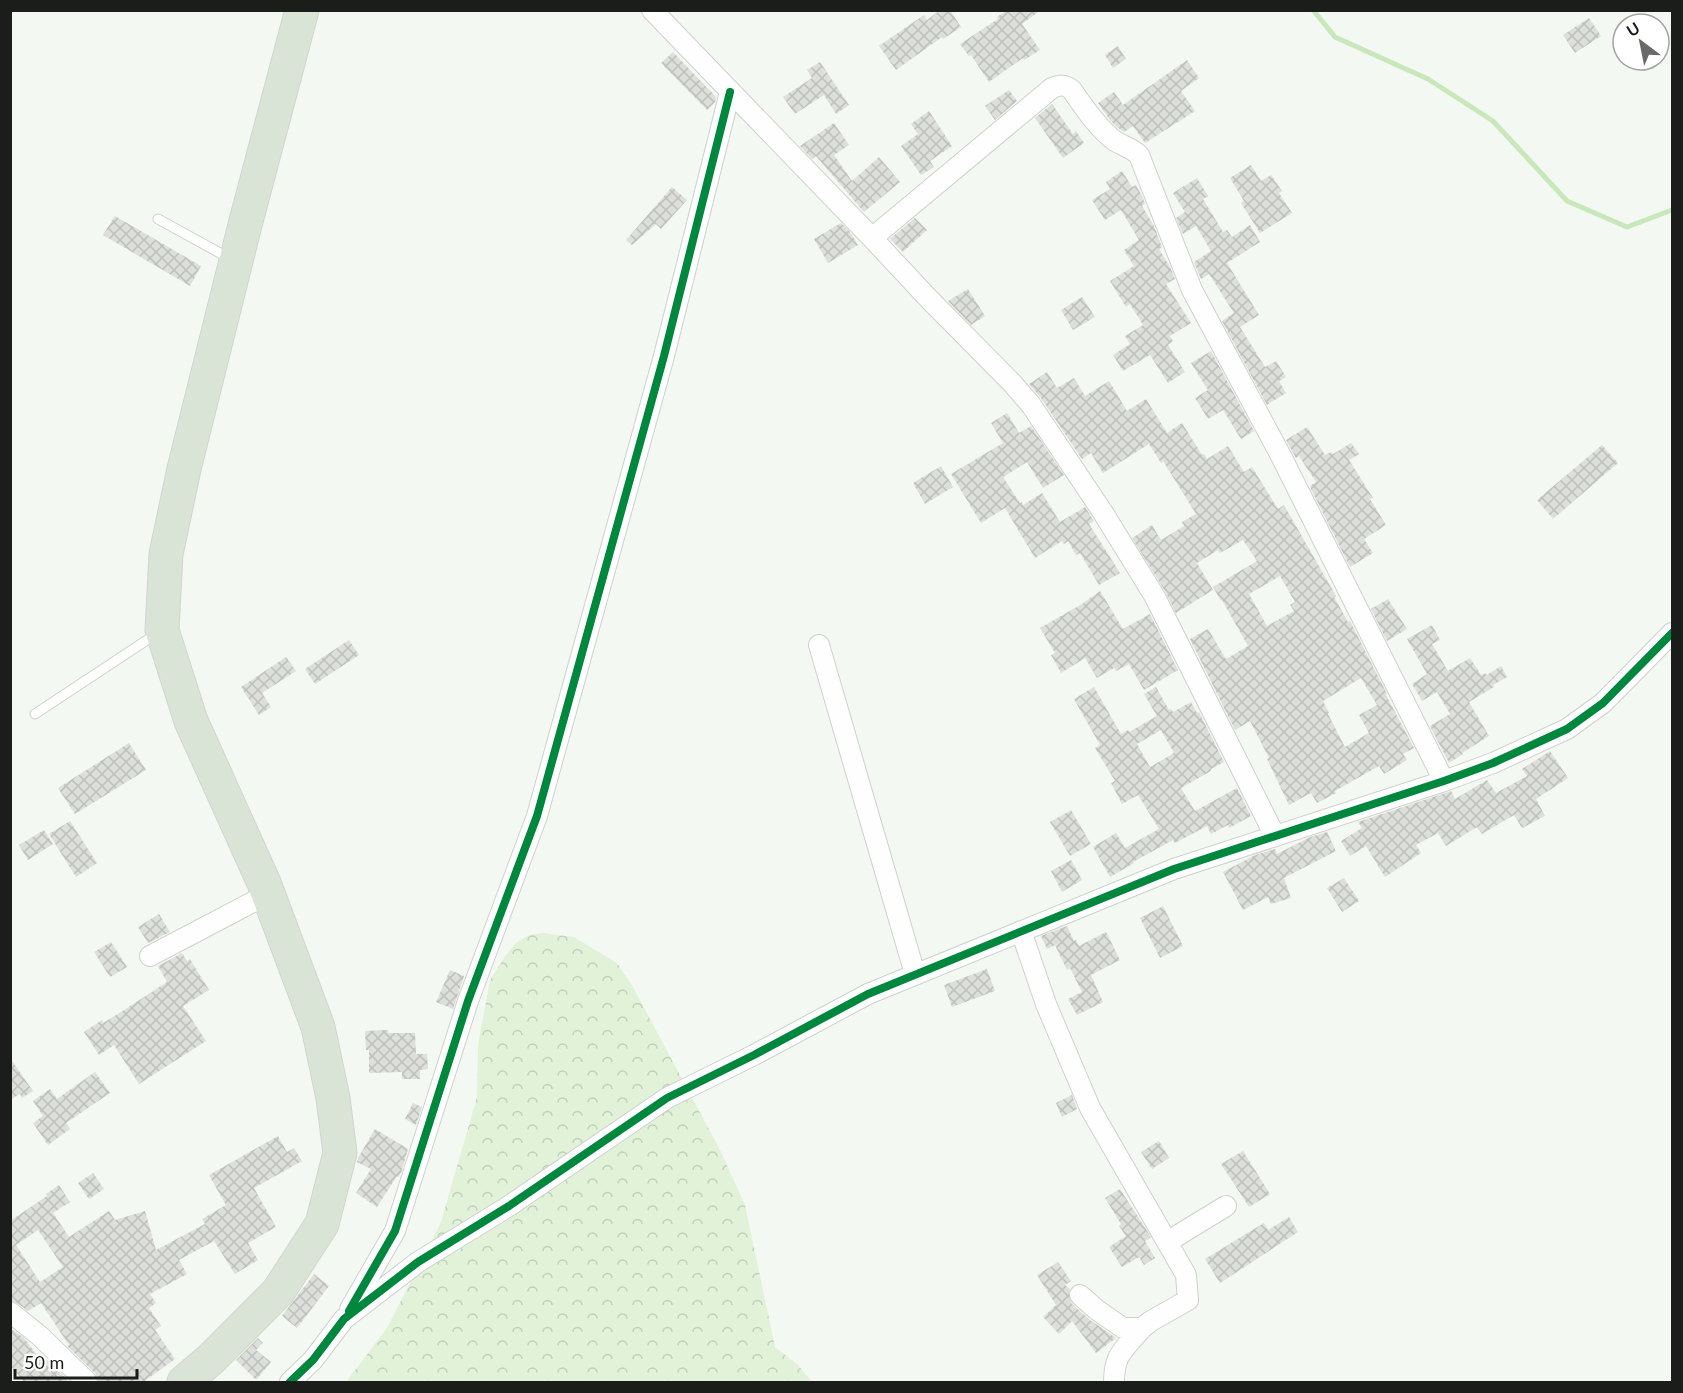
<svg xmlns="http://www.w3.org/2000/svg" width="1683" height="1393" font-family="Lato,sans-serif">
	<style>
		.forest { fill: url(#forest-crowns) }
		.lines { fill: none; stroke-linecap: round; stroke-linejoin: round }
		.stream { stroke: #c8e7ba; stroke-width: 5 }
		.building { fill: url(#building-cross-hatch); fill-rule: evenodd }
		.lane-casing { stroke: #ced1cc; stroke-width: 11 }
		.street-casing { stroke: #ced1cc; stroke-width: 22 }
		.highway-casing { stroke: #d2d4d1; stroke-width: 35 }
		.lane { stroke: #fdfefd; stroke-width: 9 }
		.street { stroke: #fdfefd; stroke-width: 20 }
		.highway { stroke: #dae4d6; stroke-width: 33 }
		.cycleway-casing { stroke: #fff; stroke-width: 11 }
		.cycleway { stroke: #00873e; stroke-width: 8 }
	</style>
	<defs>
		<pattern id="forest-crowns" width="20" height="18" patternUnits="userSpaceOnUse" patternTransform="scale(1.5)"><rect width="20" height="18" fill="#e1f2d9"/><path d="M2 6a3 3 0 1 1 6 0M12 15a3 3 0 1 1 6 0" fill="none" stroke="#c0cfba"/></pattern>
		<pattern id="building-cross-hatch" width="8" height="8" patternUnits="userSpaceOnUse" patternTransform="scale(1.5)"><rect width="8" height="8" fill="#dcdfda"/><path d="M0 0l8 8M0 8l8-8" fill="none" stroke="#bcbfba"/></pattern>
	</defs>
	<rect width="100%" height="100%" fill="#f4f8f2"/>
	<path class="forest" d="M543 933 574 937 617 963 633 987 721 1152 745 1205 775 1347 798 1365 812 1382H346L387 1328 441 1222 477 1097 478 1045 490 980 506 955 516 943 529 935Z"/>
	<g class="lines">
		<path class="stream" d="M1313 10 1335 37 1428 79 1493 121 1567 201 1627 227 1672 210"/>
	</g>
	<path class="building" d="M940 10H950L961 27 943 39 942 37 896 70 879 46 924 15 927 20Z
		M1007 10H1041L1022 24 1040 50 1024 60 1023 58 989 82 971 55 969 56 960 44 998 19 997 17Z
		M1589 18 1601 36 1575 53 1563 35Z
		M1118 46 1126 59 1113 68 1105 55Z
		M673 52 716 97 715 102 707 110 661 63Z
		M1187 60 1199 78 1181 91 1195 111 1145 143 1133 126 1124 132 1117 127 1110 120 1098 103 1114 92 1123 105Z
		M820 62 849 105 836 114 824 95 795 114 783 97 812 78 807 70Z
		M1009 90 1017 101 995 120 985 106Z
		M1052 104 1073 134 1076 131 1084 143 1063 158 1035 118Z
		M929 111 952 146 930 161 934 167 921 175 901 146 918 134 911 124Z
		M834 123 849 145 834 155 852 181 879 157 900 182 864 212 816 156 812 159 800 146Z
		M1251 165 1261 181 1271 175 1282 191 1279 193 1292 213 1260 233 1241 203 1244 201 1230 178Z
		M1122 171 1132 187 1136 185 1142 196 1145 204 1142 206 1154 226 1162 247 1159 249 1170 267 1175 279 1166 284 1191 323 1170 336 1173 341 1168 345 1185 372 1168 383 1150 355 1123 371 1113 355 1130 344 1125 336 1143 325 1130 304 1126 307 1110 281 1134 266 1124 250 1139 240 1121 210 1105 220 1092 200 1110 189 1106 182Z
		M1197 178 1208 196 1203 199 1223 232 1227 230 1232 237 1250 225 1260 242 1227 263 1259 315 1240 327 1265 367 1276 361 1286 377 1279 381 1286 393 1267 405 1222 321 1234 313 1209 274 1201 279 1194 262 1211 251 1196 226 1183 234 1176 218 1185 212 1173 193Z
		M672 187 687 200 661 229 656 224 632 245 626 240Z
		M115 216 201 266 190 286 103 235Z
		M915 218 927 230 903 252 890 239Z
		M841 223 850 232 858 245 828 263 814 239Z
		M968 289 985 316 971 325 948 301Z
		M1082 297 1095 317 1073 330 1061 310Z
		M1211 351 1254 431 1241 439 1223 410 1208 419 1195 398 1208 390 1191 363Z
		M1047 372 1057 388 1074 378 1085 396 1109 381 1127 411 1146 399 1167 433 1182 423 1202 455 1204 454 1207 459 1228 446 1244 472 1252 467 1278 509 1284 505 1336 596 1334 597 1348 622 1350 621 1387 694 1386 695 1414 748 1403 754 1407 760 1384 774 1379 766 1335 791 1336 793 1317 803 1311 793 1289 805 1267 759 1269 758 1250 721 1235 730 1190 639 1208 629 1226 659 1248 646 1222 600 1221 601 1213 587 1257 561 1243 540 1220 553 1218 550 1197 563 1213 590 1176 613 1165 591 1132 538 1152 525 1161 540 1184 526 1182 522 1196 514 1163 461 1161 463 1149 444 1103 473 1091 453 1082 459 1041 398 1029 384ZM1280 576 1295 602 1290 605 1294 611 1267 626 1249 594ZM1361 678 1377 705 1359 715 1369 733 1345 747 1328 714 1329 713 1323 701Z
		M1007 413 1019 433 1031 426 1064 475 1043 488 1027 462 1003 477 1020 503 1022 502 1023 505 1042 493 1060 522 1085 507 1094 521 1089 524 1120 573 1099 585 1080 553 1076 555 1068 541 1064 544 1062 541 1035 558 1005 508 981 523 951 474 1003 443 991 423Z
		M1307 427 1325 455 1331 452 1333 454 1351 443 1359 454 1349 460 1373 498 1370 499 1386 525 1364 539 1373 553 1350 567 1311 489 1310 486 1316 482 1299 456 1296 458 1286 440Z
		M1602 445 1618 463 1553 519 1537 500Z
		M941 466 953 487 925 504 913 483Z
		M1100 591 1123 629 1150 614 1178 670 1144 690 1129 664 1116 671 1114 668 1097 678 1085 658 1061 673 1051 655 1055 653 1040 628 1082 604Z
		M1388 599 1407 629 1387 641 1371 609Z
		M1432 625 1440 640 1432 644 1448 671 1470 658 1481 675 1485 673 1487 675 1501 666 1507 677 1493 685 1494 687 1469 702 1489 736 1462 753 1463 754 1449 763 1430 726 1450 714 1437 692 1422 701 1412 684 1427 674 1407 639Z
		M349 640 359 655 315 684 305 669Z
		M286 657 296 671 262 693 271 707 259 715 241 687Z
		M1094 687 1121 734 1128 730 1129 732 1157 716 1144 694 1156 687 1169 710 1171 709 1173 712 1191 702 1197 713 1199 712 1224 762 1211 769V771L1181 788 1195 811 1237 788 1251 816 1229 828 1228 825 1211 834 1207 826 1175 843 1173 840 1133 862 1134 863 1110 877 1093 847 1116 833 1125 848 1159 829 1138 795 1122 804 1111 783 1115 781 1095 748 1100 745 1074 699ZM1161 730 1174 753 1150 767 1137 744Z
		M129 743 146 770 75 814 58 788Z
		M1550 751 1568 778 1536 799 1545 816 1522 828 1514 815 1482 834 1477 827 1446 846 1438 833 1416 845 1421 853 1385 877 1366 846 1350 856 1341 841 1362 828 1358 822 1451 791 1455 799 1487 780 1496 793 1527 776 1522 769Z
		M1071 810 1091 844 1070 856 1050 822Z
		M70 821 97 863 76 877 49 834Z
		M44 830 53 844 28 860 19 845Z
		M1327 832 1336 851 1284 878 1291 898 1271 904 1268 897 1243 910 1223 872 1255 855 1275 849 1277 854 1310 837Z
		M1071 860 1082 880 1062 892 1051 871Z
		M1344 878 1359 901 1342 912 1327 888Z
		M1163 906 1183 946 1160 958 1140 918Z
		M159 914 170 932 148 943 138 927Z
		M1067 926 1074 941 1076 940 1079 946 1106 932 1120 960 1091 975 1103 1002 1077 1015 1068 999 1082 992 1070 968 1067 970 1055 945 1047 949 1041 936Z
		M111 942 127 967 110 977 94 952Z
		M182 953 187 961 190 959 209 990 183 1006 206 1041 139 1084 114 1045 99 1055 84 1032 102 1020 103 1023 121 1012 167 982 158 966Z
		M987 969 995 991 952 1007 944 985Z
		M450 970 464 976 453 1009 436 1002Z
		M388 1030V1033H415L416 1054H427L428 1069 420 1070V1079H402V1072L369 1073V1050H366L365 1031Z
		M10 1058 33 1091 22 1098 20 1094 10 1100Z
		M95 1072 110 1093 66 1123 70 1129 48 1145 33 1123 43 1116 33 1101 50 1089 57 1099Z
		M1072 1095 1077 1109 1062 1117 1056 1103Z
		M413 1103 422 1107 416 1125 405 1119Z
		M375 1129 408 1149 401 1173 398 1177 397 1176 377 1207 356 1193 371 1169 357 1162 358 1158Z
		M278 1136 287 1152 294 1148 302 1161 254 1188 276 1227 248 1243 258 1260 235 1274 214 1241 179 1260 187 1274 150 1294 156 1303 149 1308 161 1326 155 1330 175 1359 142 1383H99L95 1373 67 1346 69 1345 41 1303 28 1311 17 1303 10 1300V1221L47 1196 46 1194 59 1185 70 1202 53 1213 69 1237 109 1211 115 1220 145 1211 156 1250 205 1224 202 1219 226 1205 209 1175ZM38 1230 63 1267 40 1282 16 1245Z
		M1159 1141 1169 1158 1152 1169 1141 1152Z
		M1243 1151 1270 1194 1249 1207 1221 1164Z
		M93 1173 104 1189 89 1199 78 1183Z
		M1120 1189 1151 1237 1145 1241 1155 1258 1144 1265 1139 1257 1122 1267 1109 1247 1126 1236 1119 1226 1121 1224 1105 1198Z
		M1289 1217 1298 1232 1220 1283 1205 1259 1264 1223 1268 1230Z
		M1058 1262 1071 1281 1065 1285 1070 1289 1069 1298 1072 1304 1090 1320 1116 1338 1096 1353 1072 1321 1059 1334 1043 1317 1056 1305 1037 1275Z
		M314 1274 329 1286 297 1328 282 1316Z
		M10 1328 24 1338 43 1363 48 1360 70 1383H25L10 1365Z
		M258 1338 263 1343 256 1350 271 1362 256 1380 236 1360Z"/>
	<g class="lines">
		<defs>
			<path id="lane" d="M158 219 229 258
				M35 714 156 634"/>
			<path id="street" d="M652 10 872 238 928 298 1013 384 1031 405 1102 511 1155 597 1275 836
				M872 238 1052 88C1060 85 1065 84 1072 90 1084 108 1098 128 1115 141 1123 146 1132 148 1139 155L1192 290 1281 456 1444 781
				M819 645 915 974
				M1021 931 1046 1004 1090 1108 1186 1275 1188 1300 1151 1321 1142 1328H1123L1097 1310 1080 1295
				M150 956 268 894
				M1167 1242 1226 1206
				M350 1309 395 1231 468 1001 537 816 664 356 730 92
				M10 1312 40 1336 87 1382
				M290 1382 313 1360 344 1319 418 1262 509 1206 667 1098 754 1055 868 994 1174 869 1444 781 1493 763 1567 729 1603 703 1672 633
				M1114 1382C1114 1353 1125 1349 1142 1328"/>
			<path id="highway" d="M184 1382 211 1359 278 1292 322 1224 340 1153 333 1098 318 1027 264 883 191 721 162 630 166 554 184 469 245 225 302 10"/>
		</defs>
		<use href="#lane" class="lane-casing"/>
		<use href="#street" class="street-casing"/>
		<use href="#highway" class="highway-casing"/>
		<use href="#lane" class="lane"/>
		<use href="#street" class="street"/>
		<use href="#highway" class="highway"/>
		<defs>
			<path id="cycleway" d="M349 1311 395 1231 468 1001 537 816 664 356 730 92
				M290 1382 313 1360 344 1319 418 1262 509 1206 667 1098 754 1055 868 994 1174 869 1444 781 1493 763 1567 729 1603 703 1672 633"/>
		</defs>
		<use href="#cycleway" class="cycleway-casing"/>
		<use href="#cycleway" class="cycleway"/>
	</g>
	<rect width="1683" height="1393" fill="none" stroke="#1b1d1a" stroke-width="24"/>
	<g transform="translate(1641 42) rotate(328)"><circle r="28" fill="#ffffff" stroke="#a4a5a3" stroke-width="1.5"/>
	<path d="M0-4.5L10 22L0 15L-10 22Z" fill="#676a66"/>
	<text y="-9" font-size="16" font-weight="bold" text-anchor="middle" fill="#1b1d1a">U</text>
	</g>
	<path d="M15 1369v9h122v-9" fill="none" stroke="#1b1d1a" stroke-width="3"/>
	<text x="24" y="1369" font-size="18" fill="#1b1d1a" stroke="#ffffff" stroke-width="4.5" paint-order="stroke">50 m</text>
</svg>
